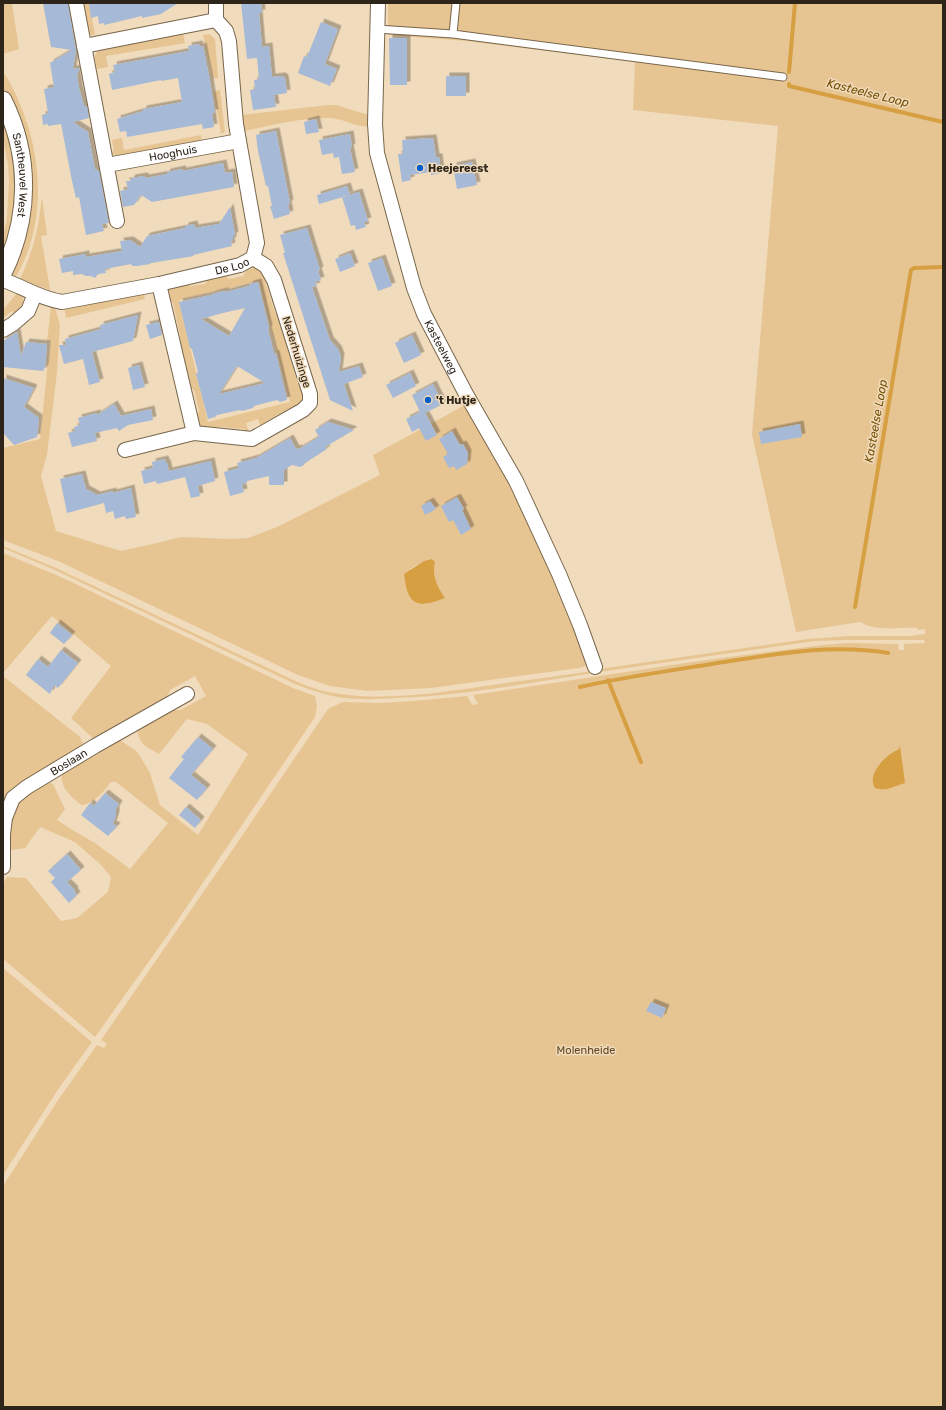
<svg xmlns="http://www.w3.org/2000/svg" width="946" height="1410" font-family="Rubik,sans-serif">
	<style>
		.green { fill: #e7c593; fill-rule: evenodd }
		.water { fill: #d69f42 }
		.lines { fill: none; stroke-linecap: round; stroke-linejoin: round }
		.stream { stroke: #d69f42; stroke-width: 4 }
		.building { fill: #a6b9d6; fill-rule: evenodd; filter: url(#shadow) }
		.service-casing { stroke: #78664b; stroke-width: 9 }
		.minor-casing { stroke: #78664b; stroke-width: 16 }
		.tertiary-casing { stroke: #78664b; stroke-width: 19 }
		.service { stroke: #fff; stroke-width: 7 }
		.minor { stroke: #fff; stroke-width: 14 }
		.tertiary { stroke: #fff; stroke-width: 17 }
		.poi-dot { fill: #0a5ec7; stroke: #f0dbbc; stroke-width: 1.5 }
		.labels { text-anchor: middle; stroke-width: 3; stroke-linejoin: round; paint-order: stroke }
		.street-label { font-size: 11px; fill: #2d251a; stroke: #f0dbbc }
		.poi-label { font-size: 11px; font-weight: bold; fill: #2d251a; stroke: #f0dbbc; text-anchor: start }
		.park-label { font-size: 11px; fill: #5e4721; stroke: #f0dbbc }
		.water-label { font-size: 12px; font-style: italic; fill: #744f03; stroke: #f0dbbc }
	</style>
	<defs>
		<filter id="shadow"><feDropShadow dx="3.5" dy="-3.5" stdDeviation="0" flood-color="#0004"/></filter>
	</defs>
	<rect width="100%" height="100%" fill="#f0dbbc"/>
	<path class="green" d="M3 3H12L19 49 3 54Z
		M81 3H89L95 35H90L87 30Z
		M388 3H943V1407H3V1186L56 1103 97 1045 104 1048 107 1044 101 1040 231 852 328 709 343 702 381 703 413 701 467 696 472 705 478 704 473 695 699 661 823 645 847 643 898 644 899 650H904V644L925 643 924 640H846L815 641 599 672V669L808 639 849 636H910L925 634V629L918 630V628C900 627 876 632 860 622L796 632 752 435 778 126 633 110 635 62 466 41 388 35Z
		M183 33 185 43 106 56 108 67 97 69C95 59 92 54 102 48Z
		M209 34 215 39 218 78H213L203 35Z
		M3 72C10 81 15 92 19 102 43 156 47 226 15 278L12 276V273L23 238 10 102 3 90Z
		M220 90 225 132 221 134 214 92 215 91Z
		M328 105H336L372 116 371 126C356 128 343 118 328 118 300 118 272 125 245 131L242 115Z
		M3 117 16 164 15 217 3 259V236L7 218 9 181 8 164 3 139Z
		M201 135 202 142 117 156 112 154 111 152 114 151 112 140 122 138 124 150Z
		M42 197 47 235 41 236 50 290 20 279C34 249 38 230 42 197Z
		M255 267 261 269 269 279 266 284 275 313 281 316 292 350 289 352 298 385 305 388 304 402 282 416 279 414 264 423 263 427 261 428 258 419 246 423 249 433H245L244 429 219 427 212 431 200 427 197 421 196 415 199 411 194 390 188 386 177 342 180 336 173 303 168 300 167 292 170 288 186 283 190 286 205 284 208 279 226 276 229 279 243 276 246 271ZM259 281 290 402 208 422 179 301 182 299Z
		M143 291 145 299 66 318 64 307Z
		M17 293 23 298C25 307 21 309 15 314L12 311 3 318V310Z
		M51 307 55 308 60 325 57 372 47 455 41 476 56 531 121 551 157 543 181 537 232 539 248 538 277 527 380 475 373 455 467 404 528 521 554 574 589 665 579 668 431 688 368 691 330 686 298 675 58 561 3 540V448L40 439 50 342 47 341ZM432 559 435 562C432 578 437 585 445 598L426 604 410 569 424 561Z
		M3 546 56 568 291 679C300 683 309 687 319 690 373 703 431 694 485 686 521 681 557 676 593 671L594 673C528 683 462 696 396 698 379 699 361 700 344 698 327 696 311 690 295 684L55 570 3 548Z
		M3 553 61 577 293 688 315 696 317 706 315 717 167 936 95 1037 3 959V884L7 877 26 878 61 921 77 918 108 892 111 877 101 865 75 842 40 827 25 848 11 850 9 823 17 805 28 794 48 782 53 784 65 809 57 820 74 831 95 843 130 869 168 823 116 782H111C103 792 95 803 82 805 73 799 59 786 62 775L120 740 136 751 140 756 150 773 160 805 198 835 248 754 207 724 187 719 159 754C147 747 141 746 137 731L173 710H181L206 696 195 676 170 690 167 698 95 740 71 718 111 666 52 616 3 673Z
		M3 676 80 737 83 743 80 749 7 795 3 802Z
		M3 968 92 1042 59 1088 3 1175Z"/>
	<path class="water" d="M432 559 435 562C432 577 437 586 445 598 434 602 416 610 409 595 406 590 405 580 404 574L424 561Z
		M900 746 905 783C894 786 886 792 875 788 866 775 886 754 898 750Z"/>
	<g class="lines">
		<path class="stream" d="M789 72 795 3
			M789 84V86L943 122
			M855 607 911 270 914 268 943 267
			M608 680 641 762
			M580 687C624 677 668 671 712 664 770 655 829 643 888 653"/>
	</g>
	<path class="building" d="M43 3H68L76 51 73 69 80 68 77 75 79 88 84 106H87L89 118 73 122 88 132 95 169 99 171 109 223 102 224 104 231 86 235 79 197 76 198 72 181 61 124 48 126V124L43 125 42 115 48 113 44 89 54 87 50 63 72 50 51 47Z
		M89 3H178L161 14 142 18V16L104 25V23L99 24 98 16 91 18Z
		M241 3H261L262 13H259L262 47 269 46 272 77 282 76 285 78 287 93 274 95 276 107 253 110 250 90 255 89 254 80 259 79 257 58 247 59Z
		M321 22 338 29 325 64 337 69 330 86 298 73 304 56 307 57Z
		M389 38H407V85H390Z
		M199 44 200 47 203 46 210 81 215 113H212L214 127 203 129 202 124 127 137 126 131 120 132 117 119 143 111V109L182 102 178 78 161 81V80L112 90 109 74 115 72 113 65 189 51 188 46Z
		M446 76H466V96H446Z
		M316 119 319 132 306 134 304 122Z
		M276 131 290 203 288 204 290 214 274 219 270 206H272L268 186H266L258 151 256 135Z
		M350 134 352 147 350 148 355 172 342 174 339 157 334 158 333 153 322 155 319 140Z
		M433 138 436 157H439L441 173 431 175V172L410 175 411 180 402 182 398 154H403L402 140Z
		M472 162 477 185 457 189 453 166Z
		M223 163 225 173 232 172 234 187 152 202 141 195 134 205 123 207 120 191 128 189 126 181H130L132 178 144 176 146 178 167 174V172L182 169 183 171Z
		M347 186 350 195 319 204 317 195Z
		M359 192 368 221 364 222 366 227 356 230 355 225 351 226 342 197Z
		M230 207 235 235 233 236V240L231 241 232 246 193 255 194 256 151 263 150 264 138 266H132L131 264 105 269 106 273 98 274 95 278 91 276H86L81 274 73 275V271L62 273 59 259 86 254V257L122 251 120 241 130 240 140 247 147 236 185 228V226L194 224 195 228 219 224Z
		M307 228 320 270 318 271 321 280 315 282 317 286 312 287 330 340 338 349 341 357 339 372 359 366 363 377 344 384 353 411 330 400 283 253H285L280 235Z
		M350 253 355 266 340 272 335 259Z
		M382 258 392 286 378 291 368 263Z
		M258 282 269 328 268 330 271 341 274 353 276 354 287 400 280 402 277 400 254 406 253 408 242 411 240 410 217 415 215 417 208 419 196 374 198 372 192 349 190 348 179 302 211 295 213 294 224 291 226 292 249 286 250 284ZM245 308 229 336 201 319 223 313ZM237 366 265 383 219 394Z
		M138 315 133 341 92 352 100 382 89 385 83 359 64 364 59 345H66L65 339 101 329 100 325Z
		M159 322 162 335 150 339 146 325Z
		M17 332 21 356 26 342 47 344 45 367 43 371 3 367V341Z
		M412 335 421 355 404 363 395 343Z
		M139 365 145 387 133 390 128 368Z
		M410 373 416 386 393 398 386 385Z
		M3 378 34 388 24 407 39 418 37 437 14 445 3 433Z
		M433 384 443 404 425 413 437 435 426 441 419 428 412 432 406 419 420 412 412 395Z
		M114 404 121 416 151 409 153 420 128 425 119 431 117 428 95 433 97 441 72 447 68 433 75 431 74 427 80 425 78 418 97 413V415Z
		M328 422 354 430 325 447 327 449 305 463 304 465 300 467 292 465 284 470V485H269V476L247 481V483L242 484 244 492 230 496 224 472 239 468 237 463 256 458 290 438 296 449 298 448 299 449 319 437 315 430Z
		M800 424 802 437 761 444 759 432Z
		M452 431 460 445 463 444 468 453 467 464 456 470 454 466 449 468 443 457 448 454 439 439Z
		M165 459 166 463H167L169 471 211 461 215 481 198 486 200 496 191 498 185 477 157 484 156 481 144 484 141 471 153 468 152 462Z
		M82 474 86 489 97 495 113 491V493L131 488 136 517 126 519 125 516 115 519 113 511 106 513 104 503 67 513 60 479Z
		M457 497 464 509 462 510 471 529 461 535 453 520 449 522 441 506Z
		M430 501 436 509 425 515 421 506Z
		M57 623 72 635 64 644 50 633Z
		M61 650 78 663 58 688 54 685 50 694 26 675 38 659 48 667Z
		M198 737 213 749 191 775 207 788 197 800 169 778 184 759 181 757Z
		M105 793 119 804 116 809V815L113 824 117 826 108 836 81 815 90 803 94 806Z
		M186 807 201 820 195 828 179 815Z
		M67 854 81 870 67 882 75 890 74 891 77 895 69 903 51 882 55 878 48 871Z
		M651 1002 666 1008 662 1018 646 1011Z"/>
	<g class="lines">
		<defs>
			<path id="service" d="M377 29 453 34 456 3
				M453 34 783 77"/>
			<g id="minor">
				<path d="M76 3 117 221"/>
				<path id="s1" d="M378 3 375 124 377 153 414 288 424 314 466 394 516 481 559 574 580 625 595 667"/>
				<path d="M84 46 216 20"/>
				<path id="s2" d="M107 165 239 141"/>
				<path id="s3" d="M3 280C24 287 38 298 62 302L159 284 240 265 253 258 257 243 236 124 229 41 226 31 216 20V3"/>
				<path d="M159 284 194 433 252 439 303 410 310 403V394L274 280 266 266 253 258"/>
				<path d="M3 330 13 324 28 311 35 294"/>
				<path d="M125 450 194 433"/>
				<path id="s4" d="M3 867V834L5 818 13 798 27 787 95 746 187 694"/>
			</g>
			<g id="tertiary">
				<path id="s5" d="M3 100C31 156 30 218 3 273"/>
			</g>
		</defs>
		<use href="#service" class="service-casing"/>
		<use href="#minor" class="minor-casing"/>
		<use href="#tertiary" class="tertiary-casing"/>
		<use href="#service" class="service"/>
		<use href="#minor" class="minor"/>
		<use href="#tertiary" class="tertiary"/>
	</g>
	<g class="poi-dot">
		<circle cx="420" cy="168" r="4"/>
		<circle cx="428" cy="400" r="4"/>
	</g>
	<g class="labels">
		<g class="street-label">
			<text dy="4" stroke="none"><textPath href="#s2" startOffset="67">Hooghuis</textPath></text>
			<text dy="4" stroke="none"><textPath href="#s5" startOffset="78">Santheuvel West</textPath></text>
			<text dy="4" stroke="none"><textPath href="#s3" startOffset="237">De Loo</textPath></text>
			<text dy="4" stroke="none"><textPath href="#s1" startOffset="355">Kasteelweg</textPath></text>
			<text transform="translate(297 352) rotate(73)" y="4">Nederhuizinge</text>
			<text dy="4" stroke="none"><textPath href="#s4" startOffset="137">Boslaan</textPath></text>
		</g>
		<g class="poi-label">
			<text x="428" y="172">Heejereest</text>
			<text x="436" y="404">'t Hutje</text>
		</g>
		<g class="park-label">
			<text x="586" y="1054">Molenheide</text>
		</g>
		<g class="water-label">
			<text transform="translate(868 93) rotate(14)" y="4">Kasteelse Loop</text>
			<text transform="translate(876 421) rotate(-80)" y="4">Kasteelse Loop</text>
		</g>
	</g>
	<rect width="946" height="1410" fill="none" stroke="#2d251a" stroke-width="8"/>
</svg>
